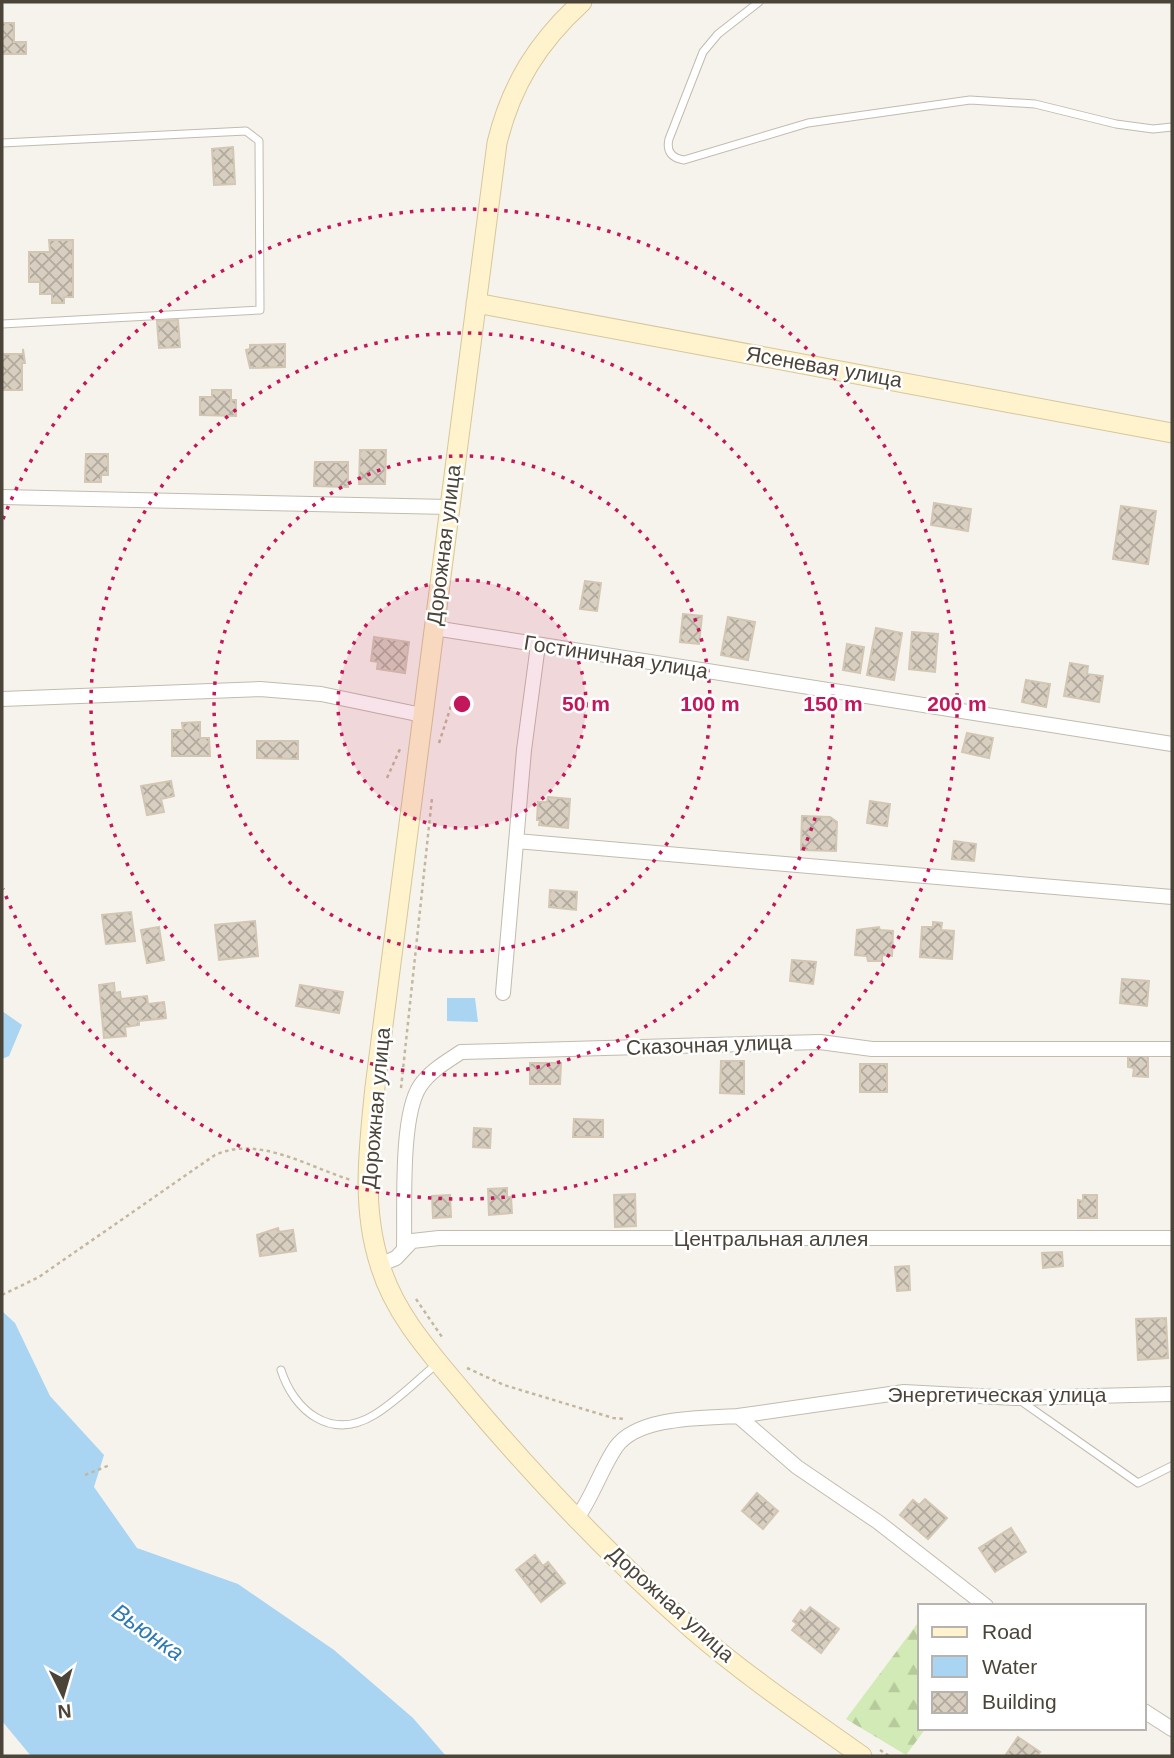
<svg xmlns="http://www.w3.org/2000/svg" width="1174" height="1758" font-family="Arial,sans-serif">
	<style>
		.forest { fill: url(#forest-firs) }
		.water { fill: #a9d4f2 }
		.building { fill: url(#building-cross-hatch); stroke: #d3c7b4; stroke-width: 2 }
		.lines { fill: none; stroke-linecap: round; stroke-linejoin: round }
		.service-casing { stroke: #c2bbae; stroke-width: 9 }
		.minor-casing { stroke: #c2bbae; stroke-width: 16 }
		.secondary-casing { stroke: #d6c79b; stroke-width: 21 }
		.path { stroke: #c4b79f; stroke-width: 2.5; stroke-dasharray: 3.5 3.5; stroke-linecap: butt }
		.service { stroke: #fff; stroke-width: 7 }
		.minor { stroke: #fff; stroke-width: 14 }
		.secondary { stroke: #fff3cd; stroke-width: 19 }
		.ring { fill: none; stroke: #c2185b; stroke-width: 3.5; stroke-dasharray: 3.5 7 }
		.labels { text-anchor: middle; stroke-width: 5; stroke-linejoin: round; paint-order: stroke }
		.street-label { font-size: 21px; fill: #4b4439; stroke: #fff }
		.water-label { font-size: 23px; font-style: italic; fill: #2e7ab2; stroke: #fff }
		.centre { fill: #c2185b; stroke: #fff; stroke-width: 3.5 }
		.ring-label { font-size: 21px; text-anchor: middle; font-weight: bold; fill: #c2185b; stroke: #fff; stroke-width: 5; stroke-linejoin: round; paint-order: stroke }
	</style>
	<defs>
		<pattern id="forest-firs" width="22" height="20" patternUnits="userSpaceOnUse" patternTransform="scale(1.75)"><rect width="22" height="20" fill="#d2eab5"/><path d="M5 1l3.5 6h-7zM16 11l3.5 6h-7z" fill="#b6ca9c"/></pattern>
		<pattern id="building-cross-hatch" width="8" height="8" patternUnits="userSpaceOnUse" patternTransform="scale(1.75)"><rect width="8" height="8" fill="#d8cfc1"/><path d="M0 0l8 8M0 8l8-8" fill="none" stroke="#b1aa9e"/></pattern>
	</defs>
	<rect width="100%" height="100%" fill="#f6f3ec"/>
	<path class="forest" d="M920 1620V1728H926L906 1755 846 1719Z"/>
	<path class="water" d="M447 998H475L478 1022 447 1021Z
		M2 1011 22 1025 9 1056 2 1059Z
		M2 1311 15 1323 50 1396 104 1455 94 1487 137 1548 238 1584 334 1650 413 1718 446 1756H31L2 1721Z"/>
	<path class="building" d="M2 23H14V42H26V54H2Z
		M233 147 235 184 214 185 212 149Z
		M49 240H73V297H64V303H52V294H40V282H29V252H50Z
		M178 320 180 347 159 348 157 321Z
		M285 344V367L250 368 246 350 250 349V345Z
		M23 349 25 363H22V390H2V354H23Z
		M212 390H231V400H236V416L200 415V397H212Z
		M360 450H386L385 484H359Z
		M86 454H108V475H101V482H85Z
		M315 462H348V487L314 486Z
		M934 503 971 509 968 531 931 525Z
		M1121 506 1156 511 1148 564 1113 559Z
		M585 581 601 583 597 611 580 609Z
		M683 614 702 616 699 644 680 642Z
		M728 617 755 622 748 660 721 655Z
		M876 628 902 633 894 680 867 675Z
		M912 632 938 634 935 672 909 669Z
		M374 637 409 642 405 673 377 669 378 662 371 661Z
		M847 644 864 647 860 673 843 670Z
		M1070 663 1088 666 1087 674 1103 676 1099 702 1064 696Z
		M1026 680 1050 684 1046 707 1022 702Z
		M200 722V738H209L210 756H172V730H183L182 723Z
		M967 733 993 738 989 758 962 752Z
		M257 741H298V759L257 758Z
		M171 781 174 796 161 799 164 812 147 815 141 786Z
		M548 797 570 799 568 828 539 825 540 820H537L538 802H547Z
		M870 801 890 804 887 826 867 823Z
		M802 816 830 817 837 822 836 851 801 850Z
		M954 841 976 844 974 861 952 859Z
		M550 890 577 892 576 910 549 907Z
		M131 912 135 941 106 944 102 915Z
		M255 921 258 956 219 960 215 925Z
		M933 922 942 923 941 930 954 931 952 959 920 957 922 927H933Z
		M159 927 164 960 147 963 141 930Z
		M879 927 880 930 893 931 892 956 882 955V961H868L867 956 855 955 857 930Z
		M792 960 816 962 813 984 790 981Z
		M1122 979 1149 981 1147 1006 1120 1003Z
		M114 983 115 993 120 992 121 999 147 996 148 1004 164 1002 166 1018 139 1021V1025L125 1027 126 1036 104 1038 99 985Z
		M300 985 343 992 339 1013 296 1006Z
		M1128 1055H1148V1077L1133 1076 1134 1068 1128 1067Z
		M721 1061H744V1094L720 1093Z
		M530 1063H561L560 1084H530Z
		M860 1064H887V1092H860Z
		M574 1119 603 1120V1137H573Z
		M474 1128 491 1129 490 1148 473 1147Z
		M507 1188V1197H511L512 1213 489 1215 488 1189Z
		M635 1194 636 1226 615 1227 614 1195Z
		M450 1195 451 1217 433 1218 432 1196Z
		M1083 1195H1097V1218H1078V1200L1083 1201Z
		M278 1228 279 1232 293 1230 296 1251 260 1256 257 1235Z
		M1062 1252 1063 1266 1043 1268 1042 1253Z
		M909 1266 910 1290 897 1291 895 1267Z
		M1166 1318 1168 1358 1138 1360 1136 1319Z
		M757 1493 778 1511 763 1529 742 1511Z
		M925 1499 947 1518 928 1539 900 1515 913 1500 919 1505Z
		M1011 1528 1026 1552 995 1572 979 1548Z
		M535 1555 543 1566 548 1562 565 1583 541 1602 516 1570Z
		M810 1607 839 1629 821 1653 792 1630 797 1624 793 1621 801 1610 805 1613Z
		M1018 1737 1040 1752 1037 1756H1005Z"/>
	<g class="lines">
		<defs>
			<path id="service" d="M759 2 718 34 703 52 669 139C666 152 672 158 684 160L808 123 970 100 1035 104 1116 124 1153 129 1172 127
				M2 143 246 131 259 141 260 310 2 324
				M281 1370C294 1411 331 1441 374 1415 397 1401 417 1380 438 1363
				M1018 1399 1138 1483 1172 1466"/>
			<path id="minor" d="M2 497 449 507
				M434 628 1172 744
				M2 699 260 689 321 694 422 715
				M516 841 1172 897
				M503 993 524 750 538 645
				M404 1246C405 1208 400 1116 420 1086 430 1071 446 1062 461 1052L820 1042 872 1049H1172
				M379 1265 396 1258 412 1241 439 1238H1172
				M738 1416 904 1392 1015 1398 1172 1394
				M577 1518C593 1496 601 1469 616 1447 638 1416 704 1418 738 1416L797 1467 878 1522 986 1606
				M1144 1711 1172 1729"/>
			<path id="secondary" d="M582 2C538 42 511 85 497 143L375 1087C369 1146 361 1207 380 1265 395 1316 434 1357 467 1397 536 1479 612 1558 692 1629 745 1675 804 1715 862 1756
				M476 303 1172 433"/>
		</defs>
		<use href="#service" class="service-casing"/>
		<use href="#minor" class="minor-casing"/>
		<use href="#secondary" class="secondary-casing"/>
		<path class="path" d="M439 743 453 700
			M387 778 400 749
			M401 1088 432 798
			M2 1295 39 1277 215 1155C259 1135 308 1167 351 1180
			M416 1299 442 1337
			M467 1368 504 1385 613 1418 625 1419
			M85 1475 110 1465
			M880 1750 889 1756"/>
		<use href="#service" class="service"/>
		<use href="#minor" class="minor"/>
		<use href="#secondary" class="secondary"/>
	</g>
	<circle cx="462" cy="704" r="124" fill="#c2185b" fill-opacity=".12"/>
	<g class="ring">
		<circle cx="462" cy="704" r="124"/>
		<circle cx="462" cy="704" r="248"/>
		<circle cx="462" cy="704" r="371"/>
		<path d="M3 519A495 495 0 1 1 3 889"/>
	</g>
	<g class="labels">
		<g class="street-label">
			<text transform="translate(824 367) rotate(10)" y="7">Ясеневая улица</text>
			<text transform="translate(444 545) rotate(-83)" y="7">Дорожная улица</text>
			<text transform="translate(616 657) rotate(9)" y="7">Гостиничная улица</text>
			<text transform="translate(709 1045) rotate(-2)" y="7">Сказочная улица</text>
			<text transform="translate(376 1108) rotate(-85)" y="7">Дорожная улица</text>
			<text x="771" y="1246">Центральная аллея</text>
			<text x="997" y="1402">Энергетическая улица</text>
			<text transform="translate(671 1604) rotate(42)" y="7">Дорожная улица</text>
		</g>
		<g class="water-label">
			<text transform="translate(148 1632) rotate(35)" y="8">Вьюнка</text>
		</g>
	</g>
	<circle cx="462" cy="704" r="10" class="centre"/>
	<g class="ring-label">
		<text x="586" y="711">50 m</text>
		<text x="710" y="711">100 m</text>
		<text x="833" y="711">150 m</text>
		<text x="957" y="711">200 m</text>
	</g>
	<rect width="1174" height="1758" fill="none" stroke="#4b4439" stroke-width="7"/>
	<rect x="918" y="1604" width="228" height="126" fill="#ffffff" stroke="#b7b4b0" stroke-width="2"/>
	<rect x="932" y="1627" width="35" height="10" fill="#fff3cd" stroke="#b7b4b0" stroke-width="2"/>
	<text x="982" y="1639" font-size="21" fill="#4b4439">Road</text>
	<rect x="932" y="1656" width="35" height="21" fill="#a9d4f2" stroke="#b7b4b0" stroke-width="2"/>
	<text x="982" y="1674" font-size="21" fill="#4b4439">Water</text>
	<rect x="932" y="1692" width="35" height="21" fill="url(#building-cross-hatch)" stroke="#b7b4b0" stroke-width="2"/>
	<text x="982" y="1709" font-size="21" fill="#4b4439">Building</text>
	<g transform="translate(63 1695) rotate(175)" stroke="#ffffff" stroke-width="5" paint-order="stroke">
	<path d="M0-5L12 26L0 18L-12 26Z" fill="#4b4439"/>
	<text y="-10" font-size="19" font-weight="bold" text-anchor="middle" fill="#4b4439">N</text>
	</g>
</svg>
